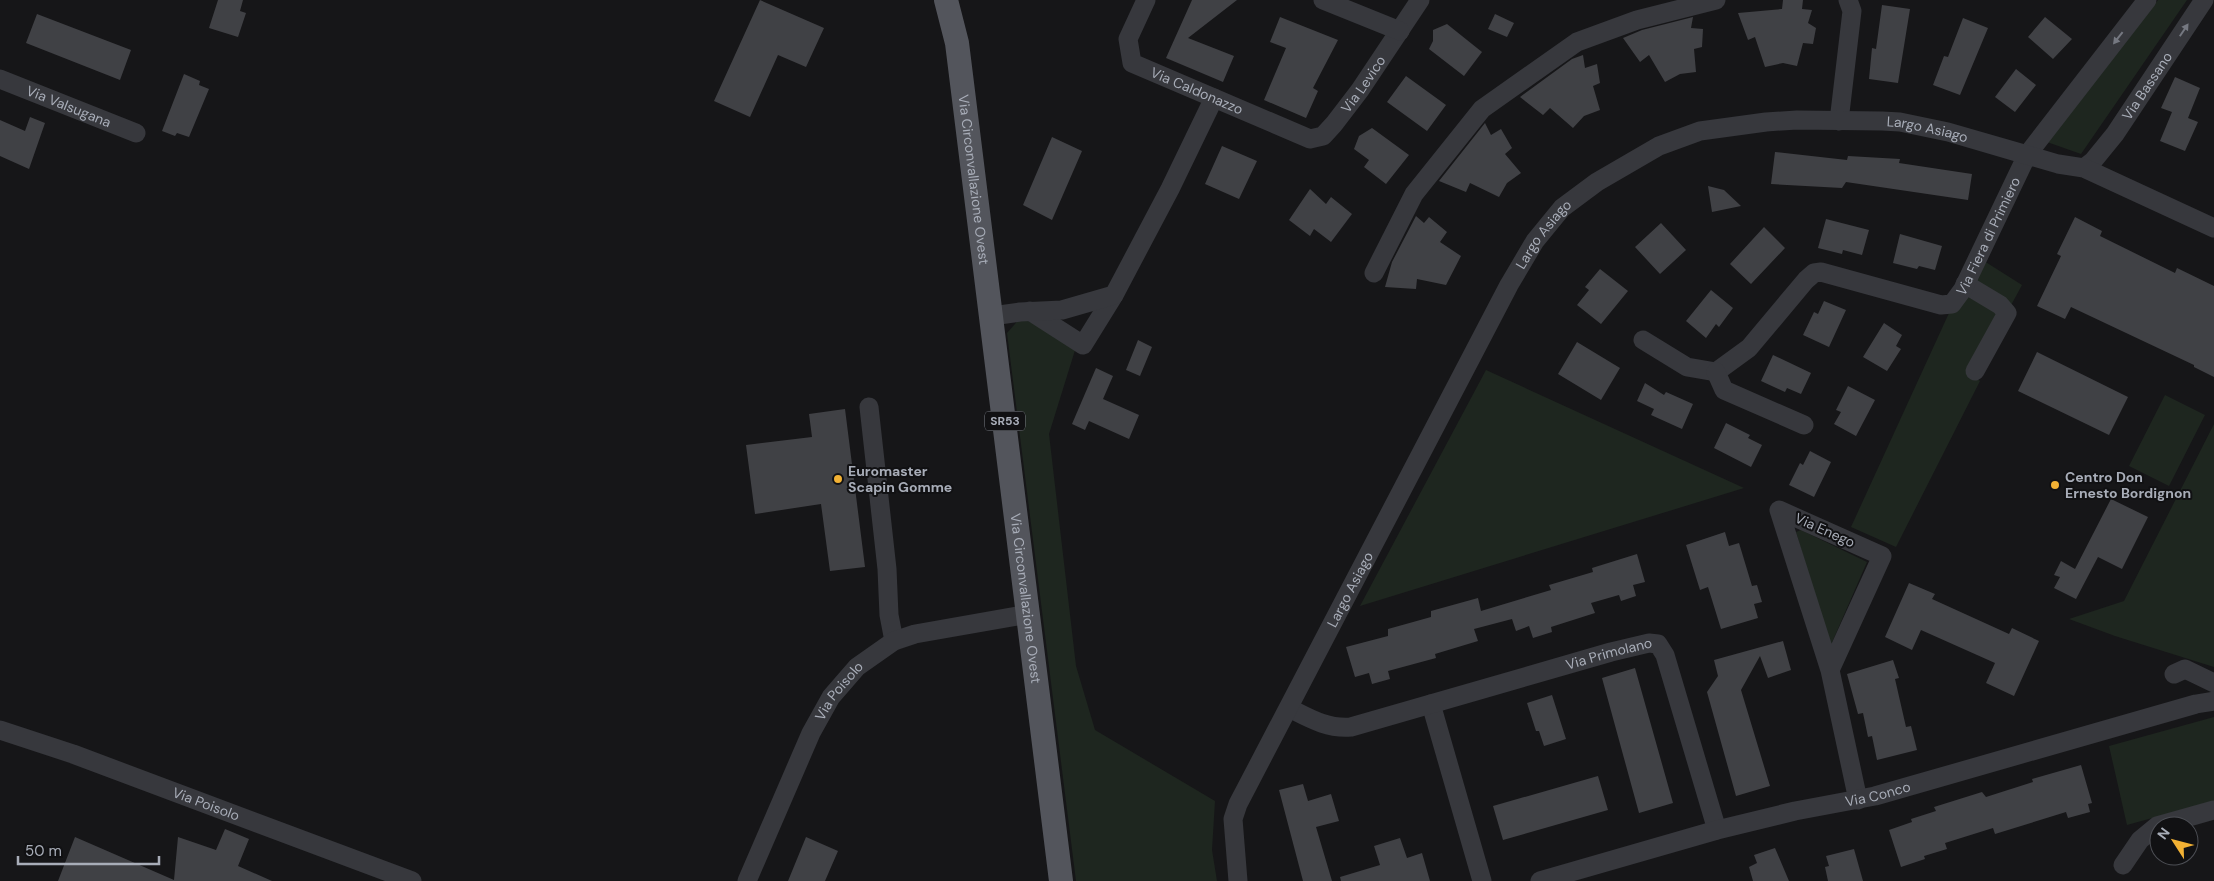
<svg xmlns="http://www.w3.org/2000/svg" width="2214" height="881" font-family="'DM Sans',sans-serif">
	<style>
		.green { fill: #1e261f }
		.building { fill: #404145 }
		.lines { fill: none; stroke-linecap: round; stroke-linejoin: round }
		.minor { stroke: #37383d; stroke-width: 19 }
		.major { stroke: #53555c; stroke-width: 24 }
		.oneway { fill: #757881 }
		.poi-dot { fill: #f2b134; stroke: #111113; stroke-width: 2 }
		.labels { text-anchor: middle; stroke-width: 4; stroke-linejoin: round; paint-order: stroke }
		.shield { fill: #111113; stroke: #7b7e86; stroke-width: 1 }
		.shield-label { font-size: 12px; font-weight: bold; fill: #a8adb8 }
		.street-label { font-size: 14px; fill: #a8adb8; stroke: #111113 }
		.poi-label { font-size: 14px; font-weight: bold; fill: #a8adb8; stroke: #111113; text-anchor: start }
	</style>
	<rect width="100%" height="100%" fill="#161618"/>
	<path class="green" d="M2158 0H2187L2081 154 2047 142Z
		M1984 261 2022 285 2009 309 1972 284Z
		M1964 295 1994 310 1997 317 1970 373 1980 381 1896 547 1851 527 1949 313Z
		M1021 317 1076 347 1049 434 1076 666 1095 730 1215 801 1212 850 1217 881H1076L1007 333Z
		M1486 370 1744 488 1360 606Z
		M2165 395 2205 415 2169 486 2129 466Z
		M2214 424V667L2115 636 2069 619 2124 601Z
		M1801 530 1867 562 1830 647 1796 532Z
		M2214 717V801L2127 825 2109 746Z"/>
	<path class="building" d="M218 0H243L240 11 246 13 238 37 209 28Z
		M760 0 824 28 806 67 778 55 750 117 714 101Z
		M1192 0H1237L1188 38 1234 56 1223 82 1166 58Z
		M1783 0H1803L1802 9 1812 10 1808 23 1816 28 1813 44 1803 43 1797 66 1783 63 1765 67 1755 37 1748 40 1738 13 1782 9Z
		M1882 5 1910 9 1898 83 1869 79 1872 48 1876 49Z
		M37 14 131 50 120 80 26 43Z
		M1495 14 1514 23 1507 37 1488 29Z
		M1280 17 1338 40 1313 88 1318 91 1306 118 1264 100 1286 48 1270 42Z
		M1693 17 1691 28 1703 29 1702 47 1694 49 1696 72 1680 74 1665 82 1649 55 1640 62 1623 38 1642 30Z
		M2045 17 2072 39 2053 59 2028 37Z
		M1963 18 1988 28 1960 95 1933 85 1944 56 1948 57Z
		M1447 24 1482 52 1464 76 1429 49 1433 41V30Z
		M1583 55 1585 68 1597 64 1600 83 1593 86 1600 110 1584 116 1573 128 1550 108 1543 115 1520 97 1572 59Z
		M2016 69 2036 85 2015 112 1995 97Z
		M184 74 200 81 199 85 209 89 189 137 177 133 175 136 162 131Z
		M1406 76 1446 105 1427 131 1387 102Z
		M2175 77 2200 88 2188 118 2198 122 2185 151 2160 141 2172 112 2161 108Z
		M30 117 45 123 29 169 0 156V120L25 131Z
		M1485 123 1491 135 1501 129 1512 148 1505 154 1521 173 1507 183 1499 197 1470 183 1466 192 1439 181Z
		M1372 128 1409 155 1386 184 1364 167 1369 160 1354 149 1359 136Z
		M1052 137 1082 151 1052 220 1023 205Z
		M1222 146 1257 161 1239 199 1205 184Z
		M1775 152 1847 160 1848 156 1900 159 1899 163 1972 174 1968 200 1846 182 1842 188 1771 184Z
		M1708 186 1724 190 1741 206 1712 212Z
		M1310 189 1326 204 1331 197 1352 214 1331 242 1314 229 1310 236 1289 220Z
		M1416 216 1424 223 1429 217 1447 232 1440 242 1461 256 1446 285 1417 279 1416 289 1385 287 1392 262Z
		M2075 217 2102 231 2100 236 2175 273 2177 268 2214 286V377L2194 367V365L2071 307 2065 319 2037 306 2061 256 2057 254Z
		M1826 219 1869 230 1862 255 1843 250 1842 254 1818 248Z
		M1661 223 1686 250 1660 274 1635 247Z
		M1764 227 1785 248 1751 284 1730 264Z
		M1900 234 1942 246 1935 270 1919 266 1917 269 1893 263Z
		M1600 269 1628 291 1601 324 1577 305 1589 290 1585 287Z
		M1711 290 1733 308 1719 327 1716 324 1706 338 1686 321Z
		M1824 301 1846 310 1829 347 1803 335 1814 312 1818 314Z
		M1884 323 1902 335 1896 346 1901 349 1887 371 1863 357Z
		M1138 340 1152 347 1140 376 1126 370Z
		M1577 342 1620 368 1601 400 1558 374Z
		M2037 352 2128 397 2109 435 2018 391Z
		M1773 355 1811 373 1801 394 1787 388 1785 392 1761 381Z
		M1096 368 1113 376 1103 399 1139 415 1129 439 1089 421 1085 430 1072 424Z
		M1645 383 1664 395 1666 392 1693 404 1682 429 1651 415 1654 409 1637 401Z
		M1848 386 1875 400 1856 436 1834 424 1841 412 1836 410Z
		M845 409 865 567 830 571 821 504 755 514 746 445 812 437 809 414Z
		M1726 423 1750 435 1748 438 1762 445 1751 467 1714 448Z
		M1810 451 1831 462 1814 497 1789 485 1800 463 1803 465Z
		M2111 499 2148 517 2122 569 2098 557 2076 599 2054 588 2060 577 2054 575 2061 561 2075 569Z
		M1725 532 1729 546 1739 543 1752 586 1757 585 1762 602 1754 604 1758 618 1721 629 1708 587 1700 590 1686 545Z
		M1637 554 1645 582 1633 585 1636 596 1621 601 1619 595 1591 603 1595 613 1551 627 1552 632 1533 638 1529 626 1516 631 1512 619 1474 629 1478 641 1435 654 1436 658 1388 671 1390 679 1372 684 1369 673 1355 677 1346 647 1388 636V629L1431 617V611L1478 598 1481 611 1551 590 1549 585 1593 572 1592 568Z
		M1909 583 1935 594 1932 599 2009 634 2012 628 2039 641 2014 696 1986 683 1995 663 1921 630 1912 650 1885 637Z
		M1783 641 1791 670 1768 678 1760 656 1741 690 1770 786 1736 796 1707 692 1718 676 1714 660Z
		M1893 660 1899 678 1895 679 1906 727 1911 726 1917 750 1877 760 1872 736 1868 737 1863 713 1858 714 1847 674Z
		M1635 668 1673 803 1639 813 1602 678Z
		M1552 695 1566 739 1544 746 1539 731H1536L1527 703Z
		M2081 765 2092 803 2088 804 2090 812 2068 818 2066 812 1995 834 1993 828 1945 843 1947 849 1924 856 1925 859 1901 867 1889 830 1912 822 1911 819 1936 811 1934 807 1982 792 1986 797 2033 782 2032 779Z
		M1598 776 1608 810 1503 840 1493 806Z
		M1303 784 1308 801 1331 794 1339 821 1316 827 1332 881H1303L1279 790Z
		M225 829 249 839 238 866 272 881H58L75 837 174 880 178 837 216 850Z
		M806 837 838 851 825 881H788Z
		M1400 838 1407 858 1422 853 1430 881H1341L1340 877 1380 865 1374 846Z
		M1775 848 1789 881H1753L1749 867 1757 863 1754 855Z
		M1854 849 1863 881H1828L1825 867 1829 866 1826 856Z"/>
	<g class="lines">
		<g class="minor">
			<path id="s1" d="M1146 0 1128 39 1132 63 1310 139 1323 136 1334 124 1360 90 1420 0"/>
			<path d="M1323 0 1400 31"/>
			<path id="s2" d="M0 79 136 133"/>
			<path d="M1839 121 1852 11 1848 0"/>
			<path id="s3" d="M2084 168 2093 161 2115 134 2204 0"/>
			<path d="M1374 273 1414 194 1482 109 1577 42 1637 20 1716 0"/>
			<path d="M1965 284 2000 305 2007 313 1975 371"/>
			<path d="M1030 311 1083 345 1114 295"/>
			<path d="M992 316 1020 312 1062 310 1114 295 1170 189 1214 98"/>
			<path id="s4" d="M1643 340 1687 367 1716 372 1749 348 1806 280 1814 273 1821 272 1941 305 1952 304 1963 289 2027 155 2147 0"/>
			<path d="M1716 372 1724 390 1804 425"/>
			<path d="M869 407 887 569 889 615 894 641"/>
			<path d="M1830 670 1882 556 1779 510 1830 670 1858 800"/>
			<path d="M2174 674 2185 669 2214 683"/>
			<path d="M1431 704 1482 881"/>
			<path id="s5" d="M1289 708C1309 718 1327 729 1351 727L1611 652 1649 643 1658 644 1665 655 1717 830"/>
			<path id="s6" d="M0 730 73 754 412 881"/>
			<path d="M2123 865 2140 840 2157 826 2214 810"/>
			<path id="s7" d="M747 881 811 733 831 697 857 667 894 641 915 634 1029 614"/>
			<path id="s8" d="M1238 881 1233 819 1238 804 1509 285 1535 241 1562 208 1597 182 1659 146 1700 131 1766 122 1797 120 1882 121 1900 122 1948 132 2058 164 2084 168 2214 228"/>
			<path id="s9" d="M1540 881 1717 830 1795 811 1875 796 2196 704 2214 701"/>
		</g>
		<path class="major" id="s10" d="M946 0 957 43 1061 881"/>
	</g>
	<defs><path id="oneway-solid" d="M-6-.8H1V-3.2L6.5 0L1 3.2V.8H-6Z" transform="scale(1.25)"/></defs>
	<g class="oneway">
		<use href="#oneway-solid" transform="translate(2184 30) rotate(-56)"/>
		<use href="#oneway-solid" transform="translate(2118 38) rotate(128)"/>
	</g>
	<g class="poi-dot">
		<circle cx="838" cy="479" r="5"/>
		<circle cx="2055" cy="485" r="5"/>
	</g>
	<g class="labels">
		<rect class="shield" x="985" y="411.5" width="40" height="19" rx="4"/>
		<g class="shield-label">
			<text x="1005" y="425">SR53</text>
		</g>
		<g class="street-label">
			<text dy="5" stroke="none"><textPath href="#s1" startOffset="340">Via Levico</textPath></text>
			<text dy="5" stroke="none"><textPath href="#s3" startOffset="104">Via Bassano</textPath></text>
			<text dy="5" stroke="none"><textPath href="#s1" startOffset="138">Via Caldonazzo</textPath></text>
			<text dy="5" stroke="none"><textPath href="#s2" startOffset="74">Via Valsugana</textPath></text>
			<text dy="5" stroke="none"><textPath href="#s8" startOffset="1145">Largo Asiago</textPath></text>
			<text dy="5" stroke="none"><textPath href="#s10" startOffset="182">Via Circonvallazione Ovest</textPath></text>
			<text dy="5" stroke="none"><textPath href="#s4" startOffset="441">Via Fiera di Primiero</textPath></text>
			<text dy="5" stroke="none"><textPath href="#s8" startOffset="725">Largo Asiago</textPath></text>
			<text transform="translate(1825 530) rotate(24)" y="5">Via Enego</text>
			<text dy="5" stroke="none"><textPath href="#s8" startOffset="320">Largo Asiago</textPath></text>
			<text dy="5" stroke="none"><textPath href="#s10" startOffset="604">Via Circonvallazione Ovest</textPath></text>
			<text dy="5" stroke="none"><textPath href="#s5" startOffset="334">Via Primolano</textPath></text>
			<text dy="5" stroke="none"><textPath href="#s7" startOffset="212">Via Poisolo</textPath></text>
			<text dy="5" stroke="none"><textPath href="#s9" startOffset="349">Via Conco</textPath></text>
			<text dy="5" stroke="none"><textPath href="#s6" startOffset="219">Via Poisolo</textPath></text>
		</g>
		<g class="poi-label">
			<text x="848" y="476">Euromaster<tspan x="848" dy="16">Scapin Gomme</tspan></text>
			<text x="2065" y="482">Centro Don<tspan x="2065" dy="16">Ernesto Bordignon</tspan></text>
		</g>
	</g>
	<g transform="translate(2174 841) rotate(306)"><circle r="24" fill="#111113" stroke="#4d4f55"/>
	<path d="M0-4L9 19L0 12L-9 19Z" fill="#f2b134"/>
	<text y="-8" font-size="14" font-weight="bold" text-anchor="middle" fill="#a8adb8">N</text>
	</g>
	<path d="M18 856v8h141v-8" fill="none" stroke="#a8adb8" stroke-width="2.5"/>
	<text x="25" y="856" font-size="15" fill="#a8adb8" stroke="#111113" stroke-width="4" paint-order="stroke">50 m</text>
</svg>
